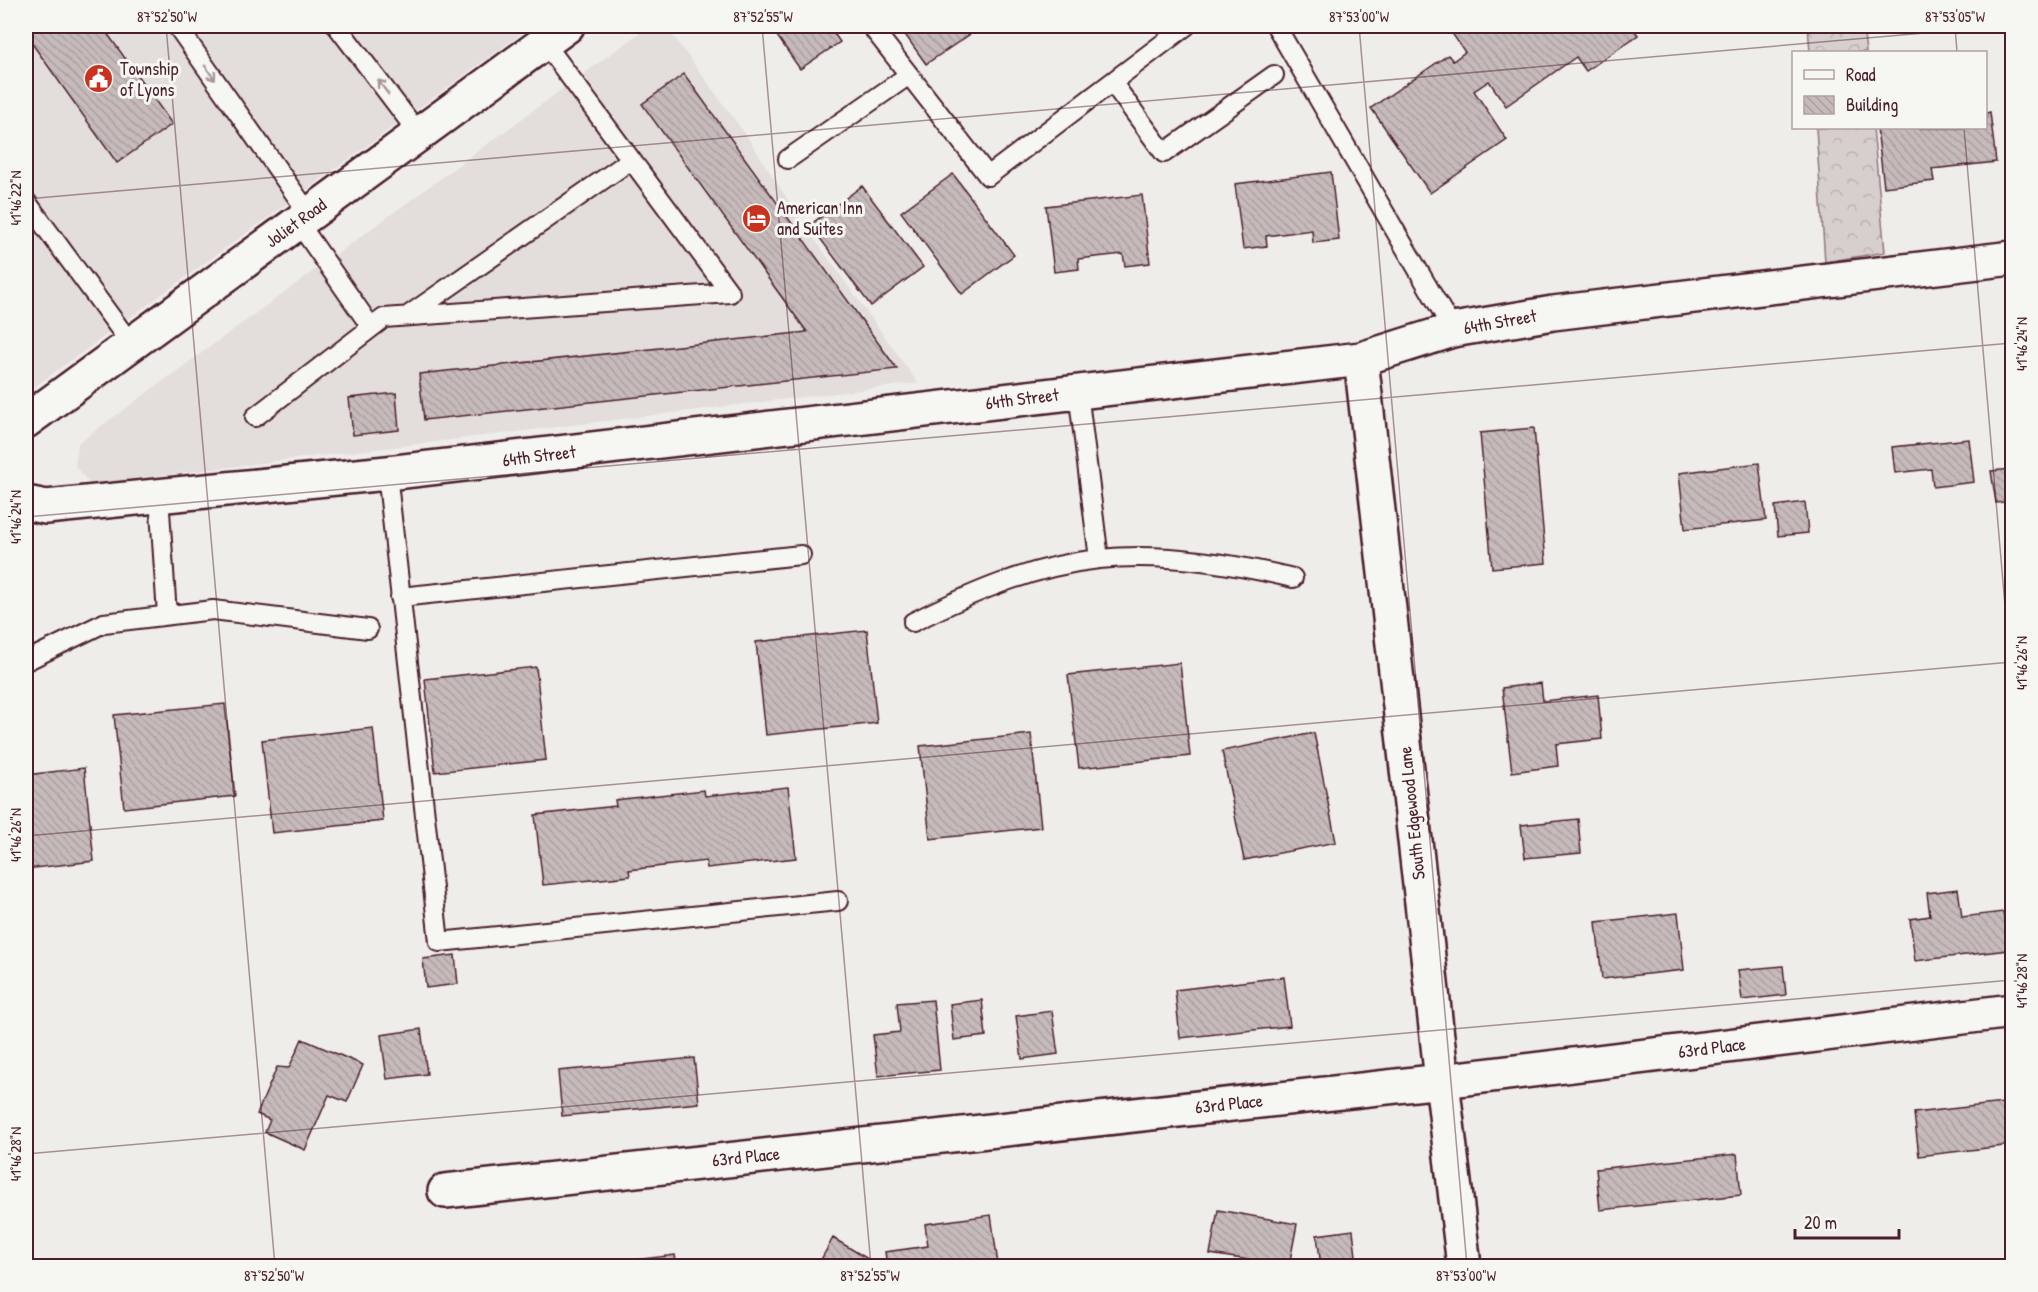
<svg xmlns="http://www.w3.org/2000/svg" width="2038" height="1292" font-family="'Patrick Hand',sans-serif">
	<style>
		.built { fill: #e3dedc }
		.forest { fill: url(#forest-crowns); stroke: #90777c; stroke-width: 1.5 }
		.building { fill: url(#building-back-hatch); stroke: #4a1f2b; stroke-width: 1.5 }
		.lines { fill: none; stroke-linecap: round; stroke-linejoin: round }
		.lane-casing { stroke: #4a1f2b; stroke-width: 22 }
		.street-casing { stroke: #4a1f2b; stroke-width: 38 }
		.primary-casing { stroke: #4a1f2b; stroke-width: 38 }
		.lane { stroke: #f6f6f2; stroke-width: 18 }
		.street { stroke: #f6f6f2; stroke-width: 33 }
		.primary { stroke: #f6f6f2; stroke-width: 33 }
		.oneway { stroke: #a99598 }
		.ticks { fill: none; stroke: #4a1f2b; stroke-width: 1.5; stroke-opacity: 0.45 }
		.labels { text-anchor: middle; stroke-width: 6; stroke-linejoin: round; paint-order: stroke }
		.poi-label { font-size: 18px; fill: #4a1f2b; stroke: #f6f6f2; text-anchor: start }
		.street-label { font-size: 18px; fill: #4a1f2b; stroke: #f6f6f2 }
		.neatline { fill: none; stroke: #4a1f2b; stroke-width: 2 }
		.ticks-label { font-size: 15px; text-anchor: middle; fill: #4a1f2b }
	</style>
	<defs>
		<pattern id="forest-crowns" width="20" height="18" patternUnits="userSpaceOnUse" patternTransform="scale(1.5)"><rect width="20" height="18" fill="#d7cfce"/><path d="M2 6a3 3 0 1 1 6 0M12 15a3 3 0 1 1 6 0" fill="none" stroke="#bab1b1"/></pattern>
		<pattern id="building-back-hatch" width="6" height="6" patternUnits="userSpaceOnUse" patternTransform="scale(1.5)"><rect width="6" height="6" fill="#c6babb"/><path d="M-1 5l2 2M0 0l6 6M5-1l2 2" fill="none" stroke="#ac9fa1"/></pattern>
	</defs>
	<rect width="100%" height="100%" fill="#efedea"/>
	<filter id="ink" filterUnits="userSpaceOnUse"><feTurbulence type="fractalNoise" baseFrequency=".0167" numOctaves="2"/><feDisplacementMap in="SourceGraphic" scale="12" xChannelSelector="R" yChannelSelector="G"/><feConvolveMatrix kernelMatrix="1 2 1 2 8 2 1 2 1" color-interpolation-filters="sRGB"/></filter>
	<g filter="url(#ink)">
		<path class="built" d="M26 26H532L26 393Z
			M649 26H666L746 135 799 217 918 383 90 484 75 466 78 443Z"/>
		<path class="forest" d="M1808 26H1863L1866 52H1810Z
			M1816 128H1873L1885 252 1825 262Z"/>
		<path class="building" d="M26 26H102L172 124 117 163 26 35Z
			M786 26H829L840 42 800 69 775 33Z
			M899 26H982L926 64Z
			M1447 26H1632L1638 35 1586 71 1576 57 1506 106 1489 81 1474 91 1507 140 1430 193 1371 108 1448 55 1453 61 1465 52Z
			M684 74 897 369 424 420 419 374 807 332 642 104Z
			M1990 112 1996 162 1932 169 1934 181 1884 187 1877 128H1986V113Z
			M1331 172 1339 240 1313 243 1312 230 1266 236 1267 246 1243 249 1235 184Z
			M953 174 1014 255 962 294 901 212Z
			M862 186 923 267 871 306 810 225Z
			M1142 195 1150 263 1125 266 1123 254 1078 259 1079 269 1054 272 1046 206Z
			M396 393 399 430 353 435 349 398Z
			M1534 428 1546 563 1492 568 1480 433Z
			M1969 439 1974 482 1933 487 1931 469 1895 473 1892 447Z
			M1759 463 1766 520 1685 529 1679 473Z
			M2012 469V501L1996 503 1991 471Z
			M1805 502 1808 533 1778 536 1775 506Z
			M867 630 877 723 766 735 756 642Z
			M1180 663 1190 756 1079 768 1068 675Z
			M536 667 546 760 435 772 425 679Z
			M1541 683 1543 701 1598 695 1602 739 1556 744 1558 766 1512 772 1502 688Z
			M225 704 235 796 124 808 114 715Z
			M373 728 383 821 272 833 262 740Z
			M1314 733 1336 842 1244 860 1222 751Z
			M1031 734 1041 827 930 839 920 746Z
			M84 768 94 861 26 869V775Z
			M788 787 796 858 707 868 706 861 629 870 630 876 543 885 535 815 616 806 615 800 704 790 705 796Z
			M1578 819 1581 853 1525 858 1521 825Z
			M1958 889 1962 917 2003 912 2008 950 1915 961 1910 919 1930 916 1927 893Z
			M1678 913 1684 970 1602 979 1596 922Z
			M455 955 458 984 426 988 423 959Z
			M1783 966 1786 995 1742 1000 1738 970Z
			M1284 977 1290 1026 1180 1038 1175 990Z
			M933 1000 940 1070 878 1076 873 1035 900 1032 897 1003Z
			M982 1000 986 1036 954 1040 950 1004Z
			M1052 1011 1058 1054 1022 1059 1016 1016Z
			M421 1029 427 1074 387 1079 381 1035Z
			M302 1039 363 1065 347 1102 329 1095 305 1150 265 1132 270 1120 257 1114 277 1067 289 1068Z
			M694 1058 699 1103 562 1116 558 1071Z
			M2012 1102V1145L1919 1156 1914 1113Z
			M1737 1154 1741 1195 1600 1210 1596 1169Z
			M1218 1210 1297 1224 1289 1266 1210 1254Z
			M991 1215 998 1264 981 1266H887L885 1252 928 1246 925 1224Z
			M1353 1230 1357 1265 1321 1266 1317 1235Z
			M833 1238 868 1259 864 1266 818 1265Z
			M675 1255 677 1266H585Z"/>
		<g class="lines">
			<defs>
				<path id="lane" d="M177 26 309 214
					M337 26 419 134
					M871 26 988 176 1186 26
					M1276 26 1453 330
					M1112 82 1164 153 1274 75
					M788 159 909 75
					M26 201 131 344
					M298 222 371 327
					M409 315 631 160
					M1078 392 1099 559
					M255 417 384 318 730 293 544 42
					M387 473 439 942 838 901
					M159 496 167 615
					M400 597 801 555
					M913 622C971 593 1033 566 1099 559 1163 552 1231 563 1293 578
					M26 661 104 623 213 610 368 629"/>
				<path id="street" d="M1361 359 1442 1081 1464 1266
					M26 503 46 507 387 473 1361 359 1453 330 1553 313 2012 258
					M445 1191 1442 1081 2012 1011"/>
				<path id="primary" d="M26 421 567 26"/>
			</defs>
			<use href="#lane" class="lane-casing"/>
			<use href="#street" class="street-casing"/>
			<use href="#primary" class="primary-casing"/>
			<use href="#lane" class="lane"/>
			<use href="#street" class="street"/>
			<use href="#primary" class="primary"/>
		</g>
		<defs><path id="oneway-shaft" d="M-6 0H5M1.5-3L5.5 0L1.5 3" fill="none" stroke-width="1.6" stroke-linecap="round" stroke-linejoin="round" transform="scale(1.5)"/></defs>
		<g class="oneway">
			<use href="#oneway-shaft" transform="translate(210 73) rotate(55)"/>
			<use href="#oneway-shaft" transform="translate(383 87) rotate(-127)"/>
		</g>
	</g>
	<path class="ticks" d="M166 26 275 1266M762 26 871 1266M1359 26 1467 1266M1955 26 1957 52M1964 128 2012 687M26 199 2005 26M26 517 2012 343M26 836 2012 662M26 1154 2012 980"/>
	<defs>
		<symbol id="civic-disc" viewBox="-11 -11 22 22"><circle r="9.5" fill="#c8321e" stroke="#f6f6f2"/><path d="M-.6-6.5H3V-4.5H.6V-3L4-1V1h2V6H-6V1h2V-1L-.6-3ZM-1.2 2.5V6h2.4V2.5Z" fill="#fff"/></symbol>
		<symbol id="hotel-disc" viewBox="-11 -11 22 22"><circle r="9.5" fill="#c8321e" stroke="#f6f6f2"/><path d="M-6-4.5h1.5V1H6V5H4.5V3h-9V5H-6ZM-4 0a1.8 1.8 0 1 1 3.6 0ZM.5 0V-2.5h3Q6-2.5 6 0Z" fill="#fff"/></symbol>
	</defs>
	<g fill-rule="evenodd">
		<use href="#civic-disc" x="82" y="62" width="33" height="33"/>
		<use href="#hotel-disc" x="740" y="202" width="33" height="33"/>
	</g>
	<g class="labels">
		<g class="poi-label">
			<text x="120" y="75">Township<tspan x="120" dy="21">of Lyons</tspan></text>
			<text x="777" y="214">American Inn<tspan x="777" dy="21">and Suites</tspan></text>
		</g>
		<g class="street-label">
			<text transform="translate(296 223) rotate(-36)" y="6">Joliet Road</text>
			<text transform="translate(1500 322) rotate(-10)" y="6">64th Street</text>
			<text transform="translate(1022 399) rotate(-7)" y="6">64th Street</text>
			<text transform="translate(539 456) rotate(-7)" y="6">64th Street</text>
			<text transform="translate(1412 813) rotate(-96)" y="6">South Edgewood Lane</text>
			<text transform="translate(1712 1048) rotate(-7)" y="6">63rd Place</text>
			<text transform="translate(1229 1104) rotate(-6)" y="6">63rd Place</text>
			<text transform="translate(746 1157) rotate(-6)" y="6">63rd Place</text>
		</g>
	</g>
	<rect width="2038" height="1292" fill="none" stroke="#f6f6f2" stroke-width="66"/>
	<rect x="1792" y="51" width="195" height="78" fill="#f6f6f2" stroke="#b1a0a2" stroke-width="1.5"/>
	<rect x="1804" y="70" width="30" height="9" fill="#f6f6f2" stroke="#b1a0a2" stroke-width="1.5"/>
	<text x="1846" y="81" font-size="18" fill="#4a1f2b">Road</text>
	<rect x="1804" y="96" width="30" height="18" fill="url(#building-back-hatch)" stroke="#b1a0a2" stroke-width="1.5"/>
	<text x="1846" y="111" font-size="18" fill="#4a1f2b">Building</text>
	<path d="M1795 1229v9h104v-9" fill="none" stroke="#4a1f2b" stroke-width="3"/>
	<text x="1804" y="1229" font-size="18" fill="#4a1f2b" stroke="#f6f6f2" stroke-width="4.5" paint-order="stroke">20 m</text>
	<rect x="33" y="33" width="1972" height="1226" class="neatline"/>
	<g class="ticks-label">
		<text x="167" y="22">87°52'50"W</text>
		<text x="763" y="22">87°52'55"W</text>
		<text x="1359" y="22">87°53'00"W</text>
		<text x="1955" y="22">87°53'05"W</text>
		<text transform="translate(16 198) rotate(-90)" y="5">41°46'22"N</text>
		<text transform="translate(2022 344) rotate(-90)" y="5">41°46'24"N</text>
		<text transform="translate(16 517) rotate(-90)" y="5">41°46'24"N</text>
		<text transform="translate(2022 663) rotate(-90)" y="5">41°46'26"N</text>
		<text transform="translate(16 835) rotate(-90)" y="5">41°46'26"N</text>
		<text transform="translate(2022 981) rotate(-90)" y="5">41°46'28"N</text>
		<text transform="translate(16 1154) rotate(-90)" y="5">41°46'28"N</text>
		<text x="274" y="1281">87°52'50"W</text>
		<text x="870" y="1281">87°52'55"W</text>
		<text x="1466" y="1281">87°53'00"W</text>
	</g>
</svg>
